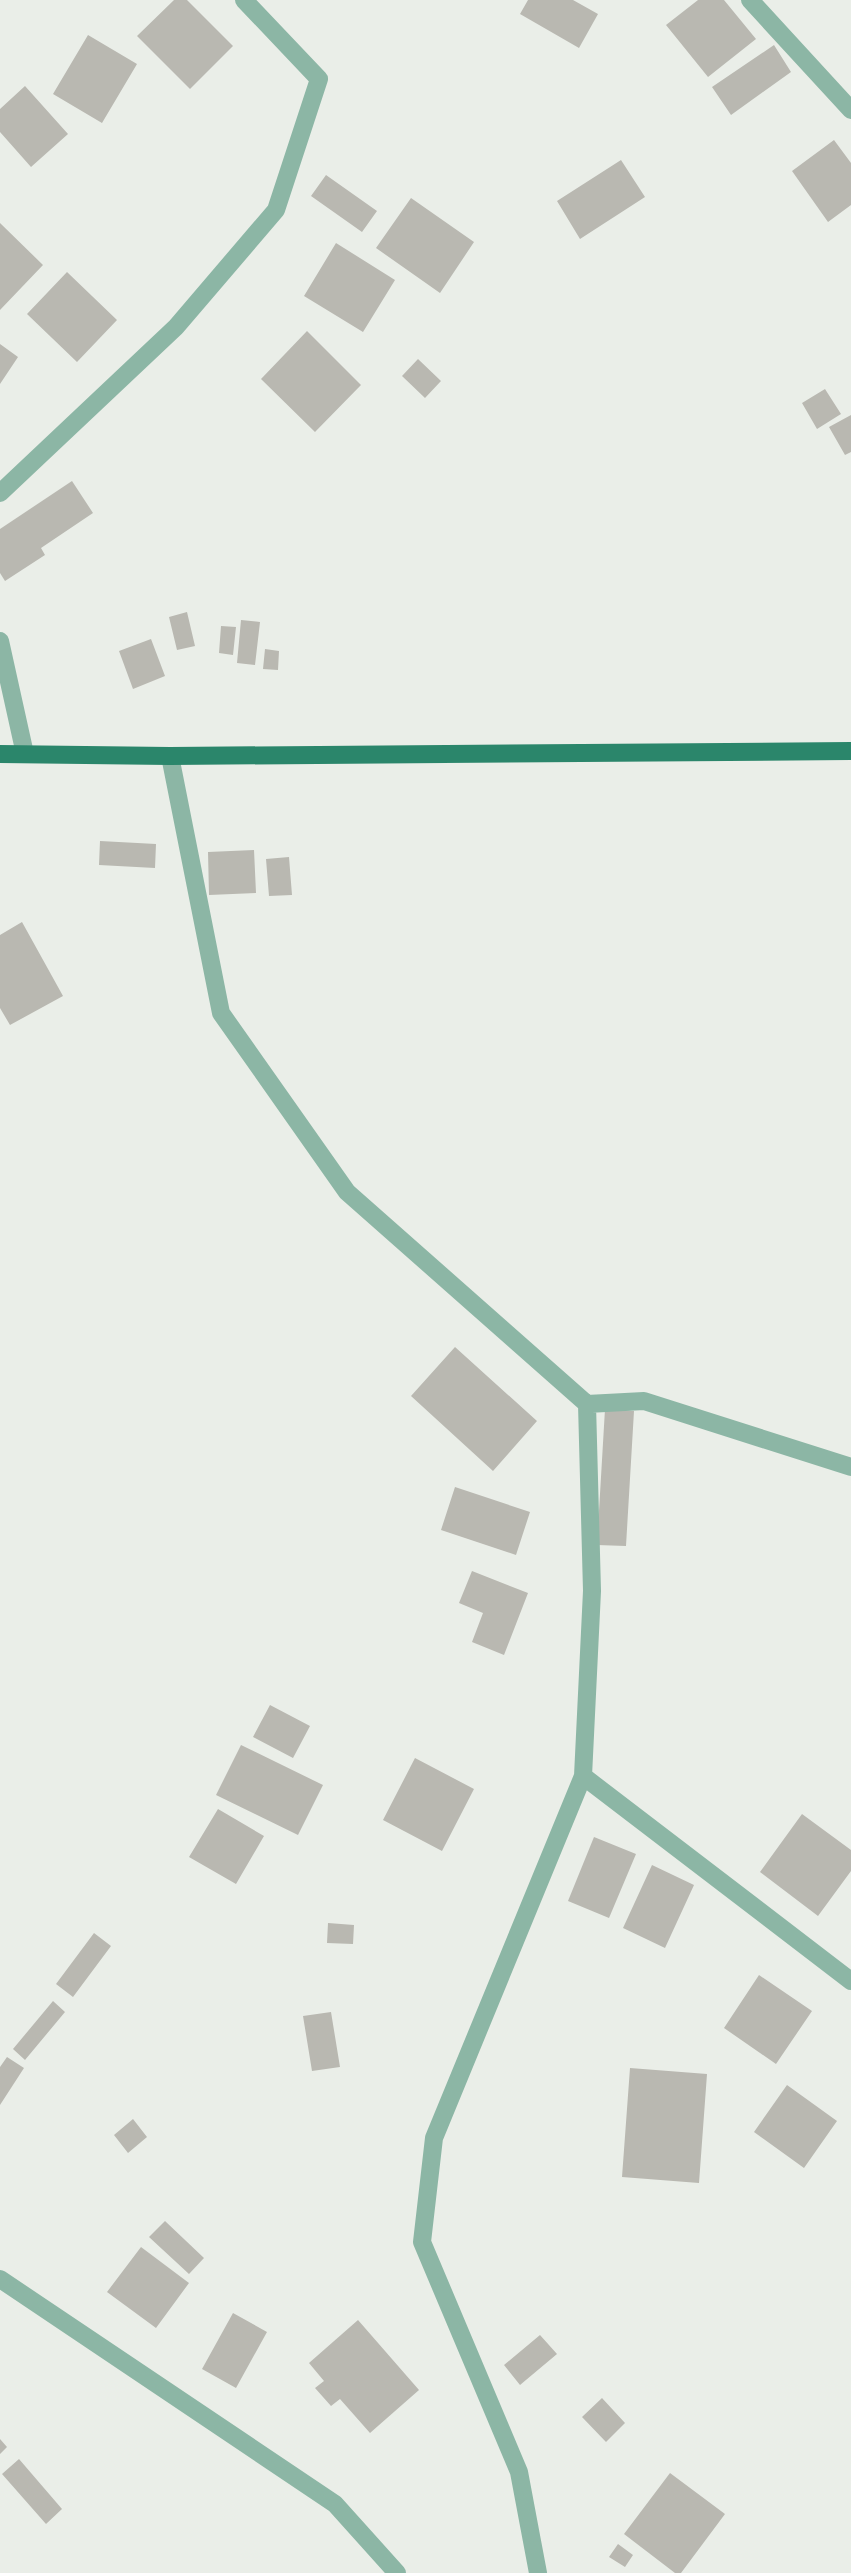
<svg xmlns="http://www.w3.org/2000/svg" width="851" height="2573" font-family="Arial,sans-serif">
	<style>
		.building { fill: #b9b8b1 }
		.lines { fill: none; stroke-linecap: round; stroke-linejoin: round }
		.minor { stroke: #8cb6a5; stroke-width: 18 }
		.major { stroke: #2b866b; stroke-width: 18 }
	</style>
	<rect width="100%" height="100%" fill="#eaeee8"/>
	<path class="building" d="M174 0H187L233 46 190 89 137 36Z
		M528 0H573L598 14 579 48 520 14Z
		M698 0H724L756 39 708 77 666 25Z
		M88 35 137 64 102 123 53 94Z
		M774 45 791 72 731 115 712 87Z
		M25 86 68 134 31 167 0 132V109Z
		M834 140 851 163V205L828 222 792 171Z
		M621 160 645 197 580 239 557 201Z
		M326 175 377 211 362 232 311 196Z
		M411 198 474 242 440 293 376 248Z
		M0 223 43 265 0 310Z
		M336 243 395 280 363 332 304 296Z
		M67 272 117 320 77 362 27 314Z
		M307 331 361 385 315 432 261 379Z
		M0 344 18 357 0 384Z
		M418 359 441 381 425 398 402 376Z
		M825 389 841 414 817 429 802 403Z
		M851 415V452L845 455 829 427Z
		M72 481 93 513 41 548 45 555 5 581 0 573V529Z
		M187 612 195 646 177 650 169 617Z
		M241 620 260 622 255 665 237 663Z
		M221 626 236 627 233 655 219 653Z
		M151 639 165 676 133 689 119 651Z
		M265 649 279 651 278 670 263 669Z
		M100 841 156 844 155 868 99 865Z
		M254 850 256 893 209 895 208 852Z
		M289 857 292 895 269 896 266 859Z
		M22 922 63 996 10 1025 0 1008V935Z
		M455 1347 537 1421 493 1471 411 1396Z
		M605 1409 634 1411 626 1546 597 1545Z
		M455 1487 530 1512 516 1555 441 1530Z
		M472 1571 528 1593 504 1655 472 1642 483 1613 459 1603Z
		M270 1705 310 1726 293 1758 253 1737Z
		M241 1745 323 1785 298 1835 216 1795Z
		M415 1758 474 1789 442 1851 383 1820Z
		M218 1809 264 1836 236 1884 189 1857Z
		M802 1814 851 1850V1871L818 1916 760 1872Z
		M594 1837 636 1854 609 1918 568 1901Z
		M652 1865 694 1885 665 1948 623 1928Z
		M328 1923 354 1925 353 1944 327 1943Z
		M94 1933 111 1946 73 1997 56 1984Z
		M759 1975 812 2011 776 2064 724 2028Z
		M53 2001 65 2012 25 2060 13 2049Z
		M331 2012 340 2067 312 2071 303 2016Z
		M7 2057 24 2068 0 2105V2067Z
		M630 2068 707 2074 699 2183 622 2177Z
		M787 2085 837 2121 804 2168 754 2132Z
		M133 2119 147 2137 128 2153 114 2135Z
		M165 2221 204 2258 189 2274 149 2237Z
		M141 2247 189 2283 156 2328 107 2292Z
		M233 2313 267 2332 236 2388 202 2369Z
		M358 2320 419 2390 370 2433 340 2399 331 2406 315 2388 324 2381 309 2363Z
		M540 2335 557 2354 520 2385 504 2365Z
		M602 2398 625 2423 606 2442 582 2417Z
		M0 2439 7 2447 0 2454Z
		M19 2459 62 2509 46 2524 2 2474Z
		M670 2473 725 2514 681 2573H675L624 2534Z
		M618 2544 633 2555 625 2567 609 2557Z"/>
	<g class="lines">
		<path class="minor" d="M750 0 851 110
			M0 493 176 327 276 210 319 79 244 0
			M0 641 25 754
			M170 756 221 1013 347 1192 587 1404 592 1591 583 1776 434 2138 422 2242 519 2472 538 2573
			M587 1404 644 1401 851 1467
			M583 1776 851 1981
			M0 2279 335 2504 397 2573"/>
		<path class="major" d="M0 754 170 756 851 751"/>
	</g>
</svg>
